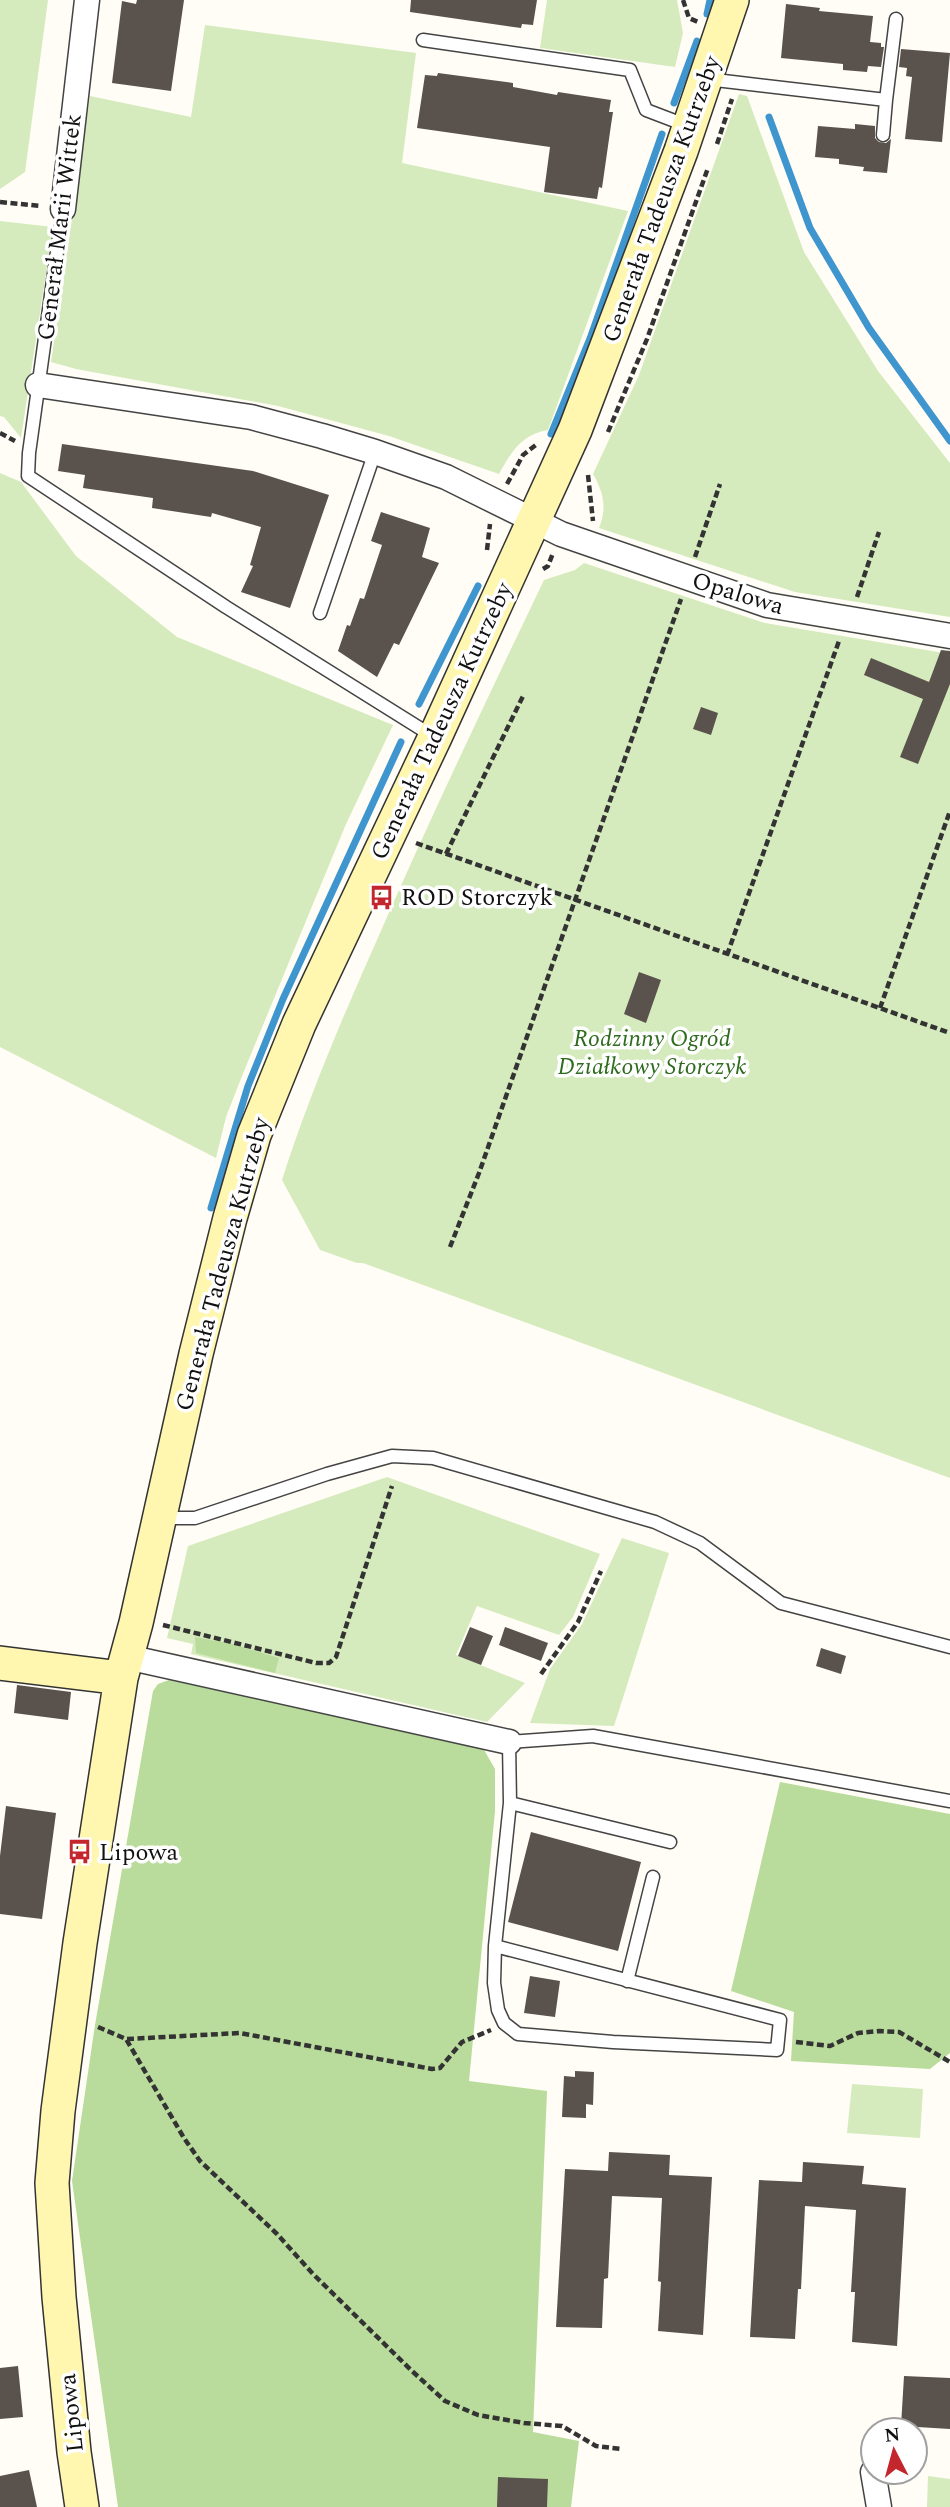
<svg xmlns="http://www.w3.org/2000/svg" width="950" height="2507" font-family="Spectral,serif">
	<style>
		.green { fill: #d5ebbd }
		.forest { fill: #b9dc9c }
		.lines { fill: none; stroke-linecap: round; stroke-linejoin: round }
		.stream { stroke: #3f96cf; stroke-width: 7 }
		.building { fill: #5a524d }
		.lane-casing { stroke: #444; stroke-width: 15 }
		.street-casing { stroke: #444; stroke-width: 27 }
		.secondary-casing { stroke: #333; stroke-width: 36 }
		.path { stroke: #333; stroke-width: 4.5; stroke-dasharray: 7 3.5; stroke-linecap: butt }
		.lane { stroke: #fff; stroke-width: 12 }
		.street { stroke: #fff; stroke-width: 24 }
		.secondary { stroke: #fff6b0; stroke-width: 33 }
		.labels { text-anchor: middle; stroke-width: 7; stroke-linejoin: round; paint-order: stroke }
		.street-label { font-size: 24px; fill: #111; stroke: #fff }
		.poi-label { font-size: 24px; fill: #111; stroke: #fff; text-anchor: start }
		.park-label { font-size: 24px; font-style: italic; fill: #2f6b1f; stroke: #fff }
	</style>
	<rect width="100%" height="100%" fill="#fffdf5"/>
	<path class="green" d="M0 0H48L25 172 0 189Z
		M547 0H677L683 33 675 67 540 48Z
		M205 25 416 53 402 163 628 211 548 430C522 434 511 452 499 474L389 436 278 406 76 369 51 362 90 96 191 117Z
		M739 94 747 96 804 252 878 371 950 463V617L795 592 599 528C607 508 604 493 593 474L639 375Z
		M0 221 53 227 21 438 4 417 0 416Z
		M0 473 21 482 76 556 177 637 393 725 346 824 242 1076 226 1117 216 1158 0 1047Z
		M584 563 765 623 950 654V1478L363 1263H357L320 1250 282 1180C309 1095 344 1014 380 933 432 814 488 697 544 580L575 570Z
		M387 1477 600 1554 573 1617 559 1635 477 1606 456 1655 525 1683 487 1722 191 1654 193 1644 167 1638 188 1546Z
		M622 1538 669 1553 614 1726 530 1723 550 1669 582 1624Z
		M852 2084 923 2089 920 2138 847 2133Z
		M928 2476 950 2479V2507H927Z"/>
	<path class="forest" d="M195 1637 232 1644 279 1658 275 1673 196 1653Z
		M169 1680 483 1748 495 1769V1811L469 2081 547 2091 533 2432 579 2441 571 2507H118L72 2181 95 2025 153 1691 158 1684Z
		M780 1782 950 1814V2053L930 2069 791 2061 794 2012 731 1991Z"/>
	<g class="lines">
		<path class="stream" d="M707 14 710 0
			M674 103 697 41
			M769 117 810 228 869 328 950 441
			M551 434 591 336 662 134
			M419 704 478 586
			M211 1208 248 1086 283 999 401 742"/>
	</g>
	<path class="building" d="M137 0H184L171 91 112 83 122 1 136 4Z
		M411 0H537L533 25 522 24 521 28 410 12Z
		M786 4 820 8 819 11 873 16 870 42 881 43V47H884L881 67 868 66 867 72 843 70V64L781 58Z
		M901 49 950 53 942 142 905 139 912 77 906 76 907 68 899 67Z
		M438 73 513 83V87L557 95 558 92 611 100 609 112H613L611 125 602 188 599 187 597 199 544 192 550 147 417 128 425 75 437 76Z
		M855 124 875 126V138L879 142 886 143 891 139 887 173 863 171 864 167 839 164V159L815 157 818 126 855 129Z
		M62 444 253 471 329 495 290 608 241 592 253 566 250 565 261 527 212 513 211 517 152 508 153 498 83 488 85 475 58 471Z
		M381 512 430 528 422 557 439 563 399 645 394 643 377 677 338 651 347 625 350 626 360 598 364 599 382 545 371 541Z
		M941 650 950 651V684L918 764 900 757 923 699 864 675 871 658 929 682Z
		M701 707 718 713 711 735 693 729Z
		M639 972 661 980 646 1023 624 1014Z
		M470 1627 493 1636 481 1665 458 1656Z
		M505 1627 548 1643 541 1661 499 1645Z
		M821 1648 846 1656 841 1674 816 1666Z
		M17 1685 71 1692 68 1720 14 1713Z
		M6 1806 56 1813 42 1919 0 1914V1856Z
		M531 1832 641 1862 618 1951 508 1922Z
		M530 1976 560 1981 555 2017 524 2013Z
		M575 2071 594 2072 593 2105 586 2104V2118L562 2117 564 2076 575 2077Z
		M609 2152 670 2155 669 2175 712 2177 703 2335 658 2331 661 2282 658 2281 662 2198 612 2196 608 2278 604 2279 602 2328 556 2327 565 2169 608 2171Z
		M803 2162 864 2166 862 2184 906 2188 897 2346 852 2342 855 2292H851L856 2210 805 2206 801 2289H798L795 2339 750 2337 759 2180 802 2182Z
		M18 2366 23 2417 0 2419V2368Z
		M904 2376 950 2378V2429L901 2426Z
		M29 2470 37 2507H0V2476Z
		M498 2477 548 2479 547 2507H497Z"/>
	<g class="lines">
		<defs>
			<path id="lane" d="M423 40 630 70 646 110 688 126
				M707 79 886 100 896 19
				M883 135 886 100
				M63 209 29 453 28 476 226 607 434 737
				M320 613 375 452
				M163 1518H195L327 1474 392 1456 433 1458 655 1522 700 1543 781 1603 950 1647
				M510 1803 670 1842
				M495 1946 780 2020 777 2050 613 2042 518 2034 504 2023 498 2010 494 1983Z
				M495 1946 510 1803 509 1742 593 1736 950 1801
				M627 1981 653 1877"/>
			<path id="street" d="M63 209 87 0
				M38 385 251 417 322 436 375 452 446 477 561 534 767 605 950 636
				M127 1657 509 1742
				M873 2472 879 2507"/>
			<path id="secondary" d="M0 1663 121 1678
				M82 2507 74 2452 59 2297 52 2183 58 2111 80 1943 121 1678 136 1623 196 1354 230 1218 254 1135 299 1024 435 737 575 430 681 151 732 0"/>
		</defs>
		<use href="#lane" class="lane-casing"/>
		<use href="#street" class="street-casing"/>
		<use href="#secondary" class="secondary-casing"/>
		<path class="path" d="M683 0 689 18 698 22
			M717 144 732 99
			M0 202 41 206
			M608 432 647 339 708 168
			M0 433 15 441
			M588 475 593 521
			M507 484 523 455 537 444
			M487 550 490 524
			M695 557 720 484
			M543 569 548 566 553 553
			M857 597 879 532
			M416 843 950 1033
			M446 854 524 694
			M727 955 839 641
			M880 1008 950 811
			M450 1247 479 1173 681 599
			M163 1625 316 1663H329L336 1657 392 1486
			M541 1674 578 1622 601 1571
			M98 2027 126 2039 184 2138 200 2161 277 2234 313 2274 412 2371 445 2401 478 2415 524 2423 562 2426 596 2446 622 2449
			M127 2039 240 2033 432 2069 440 2068 462 2042 491 2030
			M796 2042 830 2046 858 2033 879 2031 899 2032 950 2062"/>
		<use href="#lane" class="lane"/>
		<use href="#street" class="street"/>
		<use href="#secondary" class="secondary"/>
	</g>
	<defs>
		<symbol id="bus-bare" viewBox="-9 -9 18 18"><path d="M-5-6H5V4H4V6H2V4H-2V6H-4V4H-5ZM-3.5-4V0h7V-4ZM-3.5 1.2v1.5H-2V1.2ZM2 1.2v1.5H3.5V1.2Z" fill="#c4262e" stroke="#fff" stroke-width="2.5" paint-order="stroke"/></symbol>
	</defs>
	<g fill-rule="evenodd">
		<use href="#bus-bare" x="364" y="880" width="35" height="35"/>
		<use href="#bus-bare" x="62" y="1834" width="35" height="35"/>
	</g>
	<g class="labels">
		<g class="street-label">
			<text transform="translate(661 199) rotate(-70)" y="8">Generała Tadeusza Kutrzeby</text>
			<text transform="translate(59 227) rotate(-83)" y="8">Generał Marii Wittek</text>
			<text transform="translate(738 593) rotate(17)" y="8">Opalowa</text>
			<text transform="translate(441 721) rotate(-65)" y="8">Generała Tadeusza Kutrzeby</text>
			<text transform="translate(222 1264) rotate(-75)" y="8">Generała Tadeusza Kutrzeby</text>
			<text transform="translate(71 2413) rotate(-96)" y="8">Lipowa</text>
		</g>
		<g class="poi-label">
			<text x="401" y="905">ROD Storczyk</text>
			<text x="99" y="1860">Lipowa</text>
		</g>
		<g class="park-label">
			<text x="652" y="1046">Rodzinny Ogród<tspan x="652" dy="28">Działkowy Storczyk</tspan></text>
		</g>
	</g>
	<g transform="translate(894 2451) rotate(354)"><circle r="33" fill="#ffffff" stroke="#a0a0a0" stroke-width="2"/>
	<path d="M0-5L12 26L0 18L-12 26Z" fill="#c4262e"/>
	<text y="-10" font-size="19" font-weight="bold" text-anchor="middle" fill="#111111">N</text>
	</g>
</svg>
